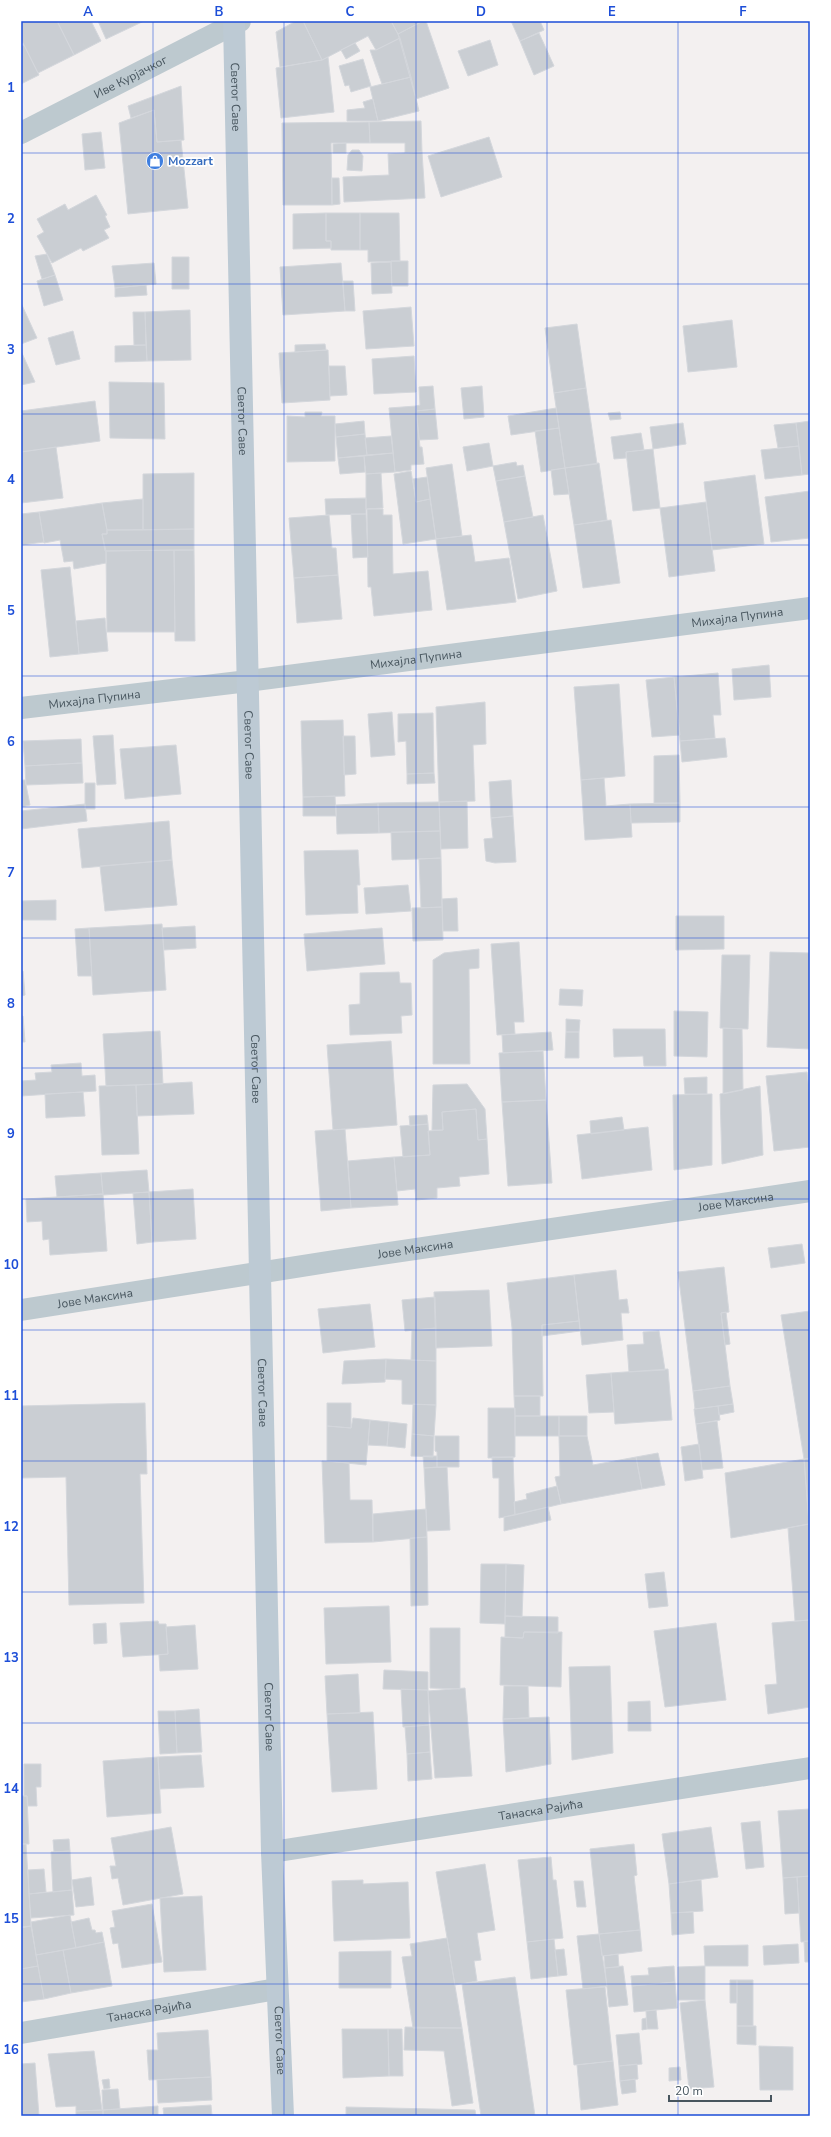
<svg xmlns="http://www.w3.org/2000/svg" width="831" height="2137" font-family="'Nunito Sans',sans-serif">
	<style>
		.building { fill: #caced3; stroke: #d4d7dc }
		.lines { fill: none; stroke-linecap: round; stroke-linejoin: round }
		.street { stroke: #bdc9cf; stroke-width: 22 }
		.secondary { stroke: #bdcad4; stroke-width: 22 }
		.grid { fill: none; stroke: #1d4ed8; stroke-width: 1; stroke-opacity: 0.55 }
		.labels { text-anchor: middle; stroke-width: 3.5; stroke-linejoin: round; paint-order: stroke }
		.street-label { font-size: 12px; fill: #47555e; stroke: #fff }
		.shop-label { font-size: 12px; font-weight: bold; fill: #366cbe; stroke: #fff; text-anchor: start }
		.neatline { fill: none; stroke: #1d4ed8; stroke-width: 1.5 }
		.grid-label { font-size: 13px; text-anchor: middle; font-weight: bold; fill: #1d4ed8 }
	</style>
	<rect width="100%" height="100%" fill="#f3f0f0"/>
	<path class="building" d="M21 21H57L74 55 38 73 21 39Z
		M61 21H91L101 41 74 55 58 23Z
		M98 21H144L106 39Z
		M296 21H303L322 60 280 67 276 32Z
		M303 21H391L400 38 376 50 368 36 322 60Z
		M391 21H423L398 34Z
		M423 21H426L449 88 416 99 398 34Z
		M511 21H540L544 30 520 41Z
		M539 33 554 66 534 75 520 41Z
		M400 38 411 77 382 84 370 50H376Z
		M490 40 498 65 468 76 458 51Z
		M355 43 360 51 346 59 341 50Z
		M24 45 39 75 21 84V47Z
		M328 57 334 112 281 118 276 68 322 60Z
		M363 59 371 86 351 92 349 85 345 86 339 66Z
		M411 77 419 111 378 121 370 87Z
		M181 86 184 140 157 142 154 110 131 118 128 106Z
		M373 99 378 121H347V110L365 108 363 102Z
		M154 110 157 142 181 140 188 208 128 214 119 123Z
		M421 121 422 152 405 153V143H370L369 122Z
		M369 122 370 143H331L332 205H283L282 123Z
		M101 132 105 168 85 170 82 134Z
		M489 137 502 177 441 197 428 156Z
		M346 143V153H333V144Z
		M352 150H359L363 156 362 171 347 170 348 155Z
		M422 152 425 198 344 202 343 177 389 175 388 154Z
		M332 178H339L340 204 332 205Z
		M96 195 107 215 105 216 110 227 104 230 109 238 83 251 81 248 52 263 37 236 44 232 37 219 65 204 68 210Z
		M326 213V241H331V248L293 249V214Z
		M326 213H360V250H331V241H326Z
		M360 213H399L400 261 368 262V250H360Z
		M47 254 55 275 42 279 35 256Z
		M172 257H189V289H172Z
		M391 261H408V286H392Z
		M391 262 392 293 372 294 371 263Z
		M154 263 156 284 115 288 112 266Z
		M341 263 345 311 283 315 280 267Z
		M55 275 63 300 44 306 37 281Z
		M343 281H353L355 311H345Z
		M146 285 147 295 115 297V288Z
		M21 303 37 338 21 344Z
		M411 307 414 346 366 349 363 311Z
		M190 310 191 360 147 361 145 312Z
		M133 312H145L146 345H134Z
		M732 320 737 367 688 372 683 326Z
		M577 324 586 388 554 393 545 328Z
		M73 331 80 359 56 365 48 338Z
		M325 344 326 350 295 352V345Z
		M146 345 147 361 115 362V346Z
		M328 350 330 400 282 403 279 353Z
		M21 351 35 382 21 385Z
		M414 356 416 392 374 394 372 359Z
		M329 366H345L347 395 330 396Z
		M109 382 164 383 165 439 110 438Z
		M433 386 435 409 416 411V406L420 405 419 387Z
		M482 386 484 417 464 419 461 388Z
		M586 388 597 464 565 468 554 393Z
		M95 401 100 441 21 452V411Z
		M416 406 420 447H422L424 464 411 465V470L395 472 389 408Z
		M556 408 559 428 511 435 508 416Z
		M435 409 438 439 419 440 416 411Z
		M305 412H322L321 416H335V461L287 462V416L305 417Z
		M620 412 621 419 610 420 608 413Z
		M364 421 365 434 336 437 335 424Z
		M810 421V474L802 475 796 423Z
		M683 423 686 444 653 449 650 427Z
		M796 423 799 446 778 448 774 425Z
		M559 428 565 468 541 472 535 431Z
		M641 433 644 450 626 452V458L614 459 611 437Z
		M365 434 367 455 338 458 336 437Z
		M391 436 393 453 367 455 365 438Z
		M489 443 493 466 467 471 463 447Z
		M799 446 802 475 765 479 761 450Z
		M56 447 63 498 21 503V452Z
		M653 449 660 508 633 511 626 452Z
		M393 453 395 472 366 474 364 456Z
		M364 456 365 472 340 474 338 458Z
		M516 462 517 466 523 465 525 476 496 481 493 466Z
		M599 463 607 520 574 525 565 468Z
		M452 464 462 536 436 539 426 468Z
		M565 468 569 494 554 495 551 470Z
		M411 471 416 502 430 499 436 539 403 544 394 474Z
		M194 473V529L143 530V474Z
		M381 473 383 508 366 509V474Z
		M755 475 764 544 712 550 704 482Z
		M525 476 533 517 504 522 496 481Z
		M427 477 430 499 416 502 413 479Z
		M810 491V538L771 542 765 497Z
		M366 498V514L326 515 325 499Z
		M143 499V530H107L102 503Z
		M706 502 715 571 669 577 660 508Z
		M102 503 107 530V534H102L106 551V563L74 569 73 561 64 562 60 540 44 543 39 512Z
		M367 509H383V515H392L393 574 428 571 432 610 374 616 371 587H368Z
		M39 512 44 542 21 545V514Z
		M351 514H366L368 557 353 558Z
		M329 515 332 548H336L338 575 294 578 289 518Z
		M543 515 557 591 518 599 504 522Z
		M611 520 620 583 583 588 574 525Z
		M194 529V550L105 551 102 534H107V530Z
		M471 535 475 562 509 558 516 602 447 610 436 539Z
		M174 550H194L195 641H175Z
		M174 550 175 632H107L106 551Z
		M70 567 79 654 50 657 41 570Z
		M338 575 342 619 297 623 294 578Z
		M105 618 108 651 79 654 76 621Z
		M769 665 771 697 734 700 732 669Z
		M718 673 721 715H713L715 738 680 741 674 677Z
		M674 677 680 735 652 737 646 680Z
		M619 684 625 776 581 780 574 687Z
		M485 702 486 744 473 745 475 801 439 802 436 707Z
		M392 712 395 755 371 757 368 714Z
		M433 713 434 773 407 774 406 741 398 742V714Z
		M343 720 345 796 303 797 301 721Z
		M113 735 116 784 97 785 93 736Z
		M343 736H355L356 774 344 775Z
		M725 738 727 757 682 762 680 741Z
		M81 739 82 763 25 766 23 741Z
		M176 745 181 794 125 799 120 749Z
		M679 755 680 803H654V756Z
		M82 763 83 783 26 785 25 766Z
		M434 773 435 783 407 784V774Z
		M604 778 606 806 630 804 632 837 585 840 581 780Z
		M21 780H25L30 805 21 807Z
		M511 780 513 816 491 818 489 782Z
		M85 783H95V809H85Z
		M335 796 336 816H303V797Z
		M467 801 468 848 441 849 439 802Z
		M439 802 440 831 379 833 378 803Z
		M378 803 379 833 337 834 336 805Z
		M680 803V822L631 823 630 804Z
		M85 804 87 821 21 829V811Z
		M513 816 516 862 495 863 486 861 484 839 493 838 491 818Z
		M169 821 172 860 82 868 78 829Z
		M440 831 441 858 392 860 391 832Z
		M358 850 360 885H357L358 913 306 915 304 851Z
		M441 858 442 907 421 908 419 859Z
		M172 860 177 905 105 911 100 866Z
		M408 885 411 911 366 914 364 888Z
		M457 898 458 931H443L442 899Z
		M56 900V920H21V901Z
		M442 907 443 940 413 941 412 908Z
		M676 916H724V949L676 950Z
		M162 924 166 990 93 995 89 928Z
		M195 926 196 948 164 950 162 928Z
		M89 928 92 976H78L75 929Z
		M382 928 385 964 307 971 304 934Z
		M519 942 524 1022H514L515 1034 497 1035 491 944Z
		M479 949V968L469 969 470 1064H433V960L444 953Z
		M770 952 810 953V1049L767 1047Z
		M722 955H750L748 1029 720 1028Z
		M21 971H23L25 995 21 996Z
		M399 972 400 983H411L412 1015 401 1016 402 1033 350 1035 349 1005 360 1004V973Z
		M560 989 583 990 582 1006 559 1005Z
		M674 1011 708 1012 707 1057 674 1056Z
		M21 1016H23L25 1042H21Z
		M566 1019 580 1020 579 1032H566Z
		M723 1028 742 1029 743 1090 723 1094Z
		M613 1029H665L666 1066H644L643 1056 614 1057Z
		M160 1031 163 1084 106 1086 103 1034Z
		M551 1032 553 1050 503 1053 502 1035Z
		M566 1032H579V1058H565Z
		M391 1041 397 1125 333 1130 327 1045Z
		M543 1051 546 1100 502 1102 499 1053Z
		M81 1063 82 1076 95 1075 96 1091 21 1096V1081L36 1080 35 1073 52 1072 51 1065Z
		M807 1072 810 1099V1147L774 1151 766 1076Z
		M707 1077V1094H685L684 1078Z
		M192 1082 194 1114 137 1116 136 1085Z
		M467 1084 485 1109 487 1139 478 1140 476 1109 442 1112 443 1130H432L433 1085Z
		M136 1085 139 1154 102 1155 99 1086Z
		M760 1086 763 1155 722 1164 720 1094Z
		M83 1092 85 1116 46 1118 45 1094Z
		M712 1094V1165L674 1170 673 1095Z
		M546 1100 552 1183 508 1186 502 1102Z
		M476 1109 478 1140 487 1139 489 1174 459 1177 460 1186 437 1188V1198L416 1200 415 1189 397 1191 394 1157 430 1155 428 1131 443 1130 442 1112Z
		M427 1115 428 1124 410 1126 409 1116Z
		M622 1117 624 1130 591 1134 590 1121Z
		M428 1124 430 1155 403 1157 400 1126Z
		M648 1127 652 1170 582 1179 577 1135Z
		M345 1129 351 1208 321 1211 315 1131Z
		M394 1157 398 1205 351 1208 348 1161Z
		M147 1170 149 1192 103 1195 101 1173Z
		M101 1173 103 1194 57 1197 55 1176Z
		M193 1189 196 1239 152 1242 149 1192Z
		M149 1192 152 1242 137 1244 133 1193Z
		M103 1194 107 1251 50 1255 49 1239 43 1240 42 1221 27 1222 26 1199Z
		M802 1244 805 1263 771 1268 768 1248Z
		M724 1267 729 1312 721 1313 730 1386 693 1391 678 1272Z
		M616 1270 619 1300 627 1299 629 1313H621L623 1340 582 1345 574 1275Z
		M574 1275 579 1321 542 1325 543 1396H514L512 1328 507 1283Z
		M489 1290 492 1346 436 1348 434 1292Z
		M435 1297 436 1328 405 1331 402 1300Z
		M370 1304 375 1347 323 1353 318 1309Z
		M810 1311V1458L804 1459 781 1315Z
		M726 1312 730 1344 725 1345 721 1313Z
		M579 1321 580 1331 542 1336V1325Z
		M436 1328V1361L411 1360 412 1330Z
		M659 1331 665 1370 629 1372 627 1345 644 1344 643 1332Z
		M386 1359 385 1382 342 1384 344 1361Z
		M386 1359 436 1361V1405L402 1404V1380L385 1379Z
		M668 1369 672 1420 615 1424 611 1373Z
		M611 1373 614 1412 589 1413 586 1375Z
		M730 1386 733 1404 695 1409 693 1391Z
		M514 1396H540V1416H515Z
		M145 1403 147 1474H140L144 1603 69 1605 66 1477 21 1478V1406Z
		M327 1403H351V1428L327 1426Z
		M413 1404 436 1405 434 1436 412 1434Z
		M733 1404 734 1412 719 1415 718 1406Z
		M718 1406 720 1420 696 1424 694 1409Z
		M488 1408H515V1457L488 1458Z
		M515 1416H559V1436H515Z
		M559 1416H587V1436H559Z
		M353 1418 370 1420 366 1465 327 1461V1426L351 1428Z
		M370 1420 389 1422 387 1446 368 1445Z
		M717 1421 723 1468 702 1470 696 1424Z
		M389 1422 407 1424 405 1448 387 1446Z
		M412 1434 434 1436 433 1457 411 1456Z
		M435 1436H459V1467H437V1452L435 1451Z
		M559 1436H587L593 1465 636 1457 642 1489 561 1504 555 1477 560 1476Z
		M699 1444 703 1478 685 1481 681 1447Z
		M658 1453 665 1485 642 1489 636 1457Z
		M423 1456H437V1467L424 1468Z
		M492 1457H513L515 1515 499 1518V1478H493Z
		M810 1458V1533L804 1459Z
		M804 1459 809 1524 731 1538 725 1473Z
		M322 1461 349 1463 350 1500H372L373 1542 325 1543Z
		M447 1467 450 1530 427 1531 424 1468Z
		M557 1486 561 1504 515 1515 514 1502 527 1499 526 1494Z
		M548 1507 551 1520 504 1531V1517Z
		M426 1509 427 1537 373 1542V1514Z
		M809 1524 810 1620 795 1621 788 1528Z
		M427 1537 428 1605 411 1606 410 1538Z
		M481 1564H506L505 1624 480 1623Z
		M506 1564 524 1565 522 1617 505 1616Z
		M664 1572 668 1606 649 1608 645 1574Z
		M389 1606 391 1662 326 1664 324 1608Z
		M505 1616 558 1617V1633L524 1632 523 1638 505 1637Z
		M810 1620V1707L768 1714 765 1685 777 1684 772 1623Z
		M158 1621 159 1624H166L168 1654 123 1657 120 1623Z
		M106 1623 107 1643 94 1644 93 1624Z
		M716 1623 726 1700 665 1707 654 1631Z
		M195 1625 198 1669 160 1671 159 1655 168 1654 166 1627Z
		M430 1628H460V1689L430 1688Z
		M524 1632H562L561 1687 500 1685 501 1637 523 1638Z
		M610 1666 613 1753 572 1760 569 1667Z
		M384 1670 428 1672V1690L383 1689Z
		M358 1674 360 1713 327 1714 325 1676Z
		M504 1686H528L529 1718 503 1719Z
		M465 1688 472 1776 435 1778 428 1691Z
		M401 1689 428 1690 429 1725 403 1727Z
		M650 1701 651 1731H628V1702Z
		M199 1709 202 1752 177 1753 175 1711Z
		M158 1711H175L177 1753 160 1754Z
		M373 1712 377 1789 332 1792 327 1714Z
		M549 1717 551 1764 506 1772 503 1719Z
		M429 1725 430 1752 407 1754 405 1727Z
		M430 1752 432 1779 408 1781 407 1754Z
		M201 1755 204 1787 160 1789 158 1757Z
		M158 1757 161 1813 107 1817 103 1761Z
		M24 1764H41V1787H36L37 1806H28L27 1796H24Z
		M21 1796H27L29 1844H21Z
		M810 1809V1876L783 1878 778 1811Z
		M760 1821 764 1867 746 1869 741 1823Z
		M171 1827 183 1894 123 1905 118 1878 112 1879 110 1866H116L111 1838Z
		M711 1827 718 1877 669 1884 662 1834Z
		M69 1839 70 1851 54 1852 53 1840Z
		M21 1844H26L31 1926 21 1927Z
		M634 1844 637 1875 634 1876 640 1930 599 1934 590 1849Z
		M70 1851 72 1890 53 1892 51 1852Z
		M551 1857 553 1880H556L563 1938 527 1942 518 1860Z
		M485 1864 495 1930 477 1933 481 1960 474 1961 477 1981 455 1985 436 1872Z
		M44 1869 46 1892 29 1894 28 1870Z
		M810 1876V1941L801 1942 797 1877Z
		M91 1877 94 1905 76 1907 72 1880Z
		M797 1877 799 1913 785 1914 783 1878Z
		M363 1880V1884L408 1882 410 1938 334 1941 332 1881Z
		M701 1880 703 1911 671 1913 669 1884Z
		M574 1881H583L586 1907H577Z
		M72 1890 74 1915 31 1918 29 1894Z
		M202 1896 206 1970 164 1972 160 1898Z
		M152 1904 162 1962 122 1968 118 1943 113 1944 110 1928 115 1927 112 1911Z
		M693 1912 694 1933 672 1935 671 1913Z
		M70 1915 76 1948 36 1955 31 1922Z
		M89 1918 92 1930H95L96 1933 102 1932 104 1942 76 1948 71 1922Z
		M31 1926 38 1966 21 1969V1928Z
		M640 1930 642 1951 602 1956 599 1934Z
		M599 1934 607 1986 583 1989 577 1936Z
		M447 1938 462 2028H413L402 1957 412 1956 410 1944Z
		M554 1939 558 1976 531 1979 527 1942Z
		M804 1941H810V1962H805Z
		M104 1942 112 1986 71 1993 63 1950Z
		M798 1944 799 1963 764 1965 763 1946Z
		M748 1945V1966H705L704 1946Z
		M564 1949 567 1975 558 1976 555 1950Z
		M63 1950 71 1993 44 1999 36 1955Z
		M391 1951V1988H339V1952Z
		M618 1954 619 1967 605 1968 604 1956Z
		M38 1966 44 1999 21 2002V1969Z
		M623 1966 628 2005 609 2007 605 1968Z
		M674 1966 675 1982 632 1986 631 1976 649 1975 648 1968Z
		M705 1966V2000H678V1967Z
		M515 1977 535 2116H481L462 1984Z
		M730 1980H737V2003H730Z
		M737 1980H753V2026H737Z
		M675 1982 677 2008 634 2012 632 1986Z
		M605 1987 613 2061 574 2065 566 1990Z
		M705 2000 714 2087 689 2089 680 2003Z
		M656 2010 658 2029H647L646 2011Z
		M646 2018 647 2029 642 2030V2019Z
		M737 2026H756V2045L737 2044Z
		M405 2027 462 2028 473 2103 452 2106 444 2051 404 2050Z
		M342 2029H388L389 2076 343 2078Z
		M388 2029H402L403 2076H389Z
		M208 2030 211 2077 149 2080 147 2050H158L157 2033Z
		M639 2033 642 2064 619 2066 616 2035Z
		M759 2046 793 2047V2090H760Z
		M94 2051 102 2110 76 2111V2106L56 2107 48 2054Z
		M613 2061 618 2105 581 2110 577 2065Z
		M35 2063 39 2116H21V2064Z
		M637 2064 638 2079 620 2081 619 2066Z
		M680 2067 681 2080 669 2081V2068Z
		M211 2077 212 2100 158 2103 157 2080Z
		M109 2079 110 2088 104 2089 102 2080Z
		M635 2079 636 2092 622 2094 620 2081Z
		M118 2089 120 2109 103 2110 102 2090Z
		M211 2105 212 2116H164L163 2108Z
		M158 2106V2116H103V2110Z
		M346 2107 475 2110 476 2116H346Z
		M103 2110V2116H76V2111Z"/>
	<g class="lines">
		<g class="street">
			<path id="s1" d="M21 133 240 21"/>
			<path id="s2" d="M21 708 248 681 810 608"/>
			<path id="s3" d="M21 1310 334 1261 810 1191"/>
			<path id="s4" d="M272 1852 810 1768"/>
			<path id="s5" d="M21 2033 277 1989"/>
		</g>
		<path class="secondary" id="s6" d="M234 21 272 1852 283 2116"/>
	</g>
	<path class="grid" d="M153 21V2116M284 21V2116M416 21V2116M547 21V2116M678 21V2116M21 153H810M21 284H810M21 414H810M21 545H810M21 676H810M21 807H810M21 938H810M21 1068H810M21 1199H810M21 1330H810M21 1461H810M21 1592H810M21 1723H810M21 1853H810M21 1984H810"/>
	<defs>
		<symbol id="shop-disc" viewBox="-11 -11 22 22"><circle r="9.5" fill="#3f7fe0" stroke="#fff"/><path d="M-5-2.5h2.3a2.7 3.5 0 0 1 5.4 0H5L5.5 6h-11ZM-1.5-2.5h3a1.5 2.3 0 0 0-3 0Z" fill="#fff"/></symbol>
	</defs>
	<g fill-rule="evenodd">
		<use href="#shop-disc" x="145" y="151" width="20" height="20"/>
	</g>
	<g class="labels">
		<g class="street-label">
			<text dy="4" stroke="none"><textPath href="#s1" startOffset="123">Иве Курјачког</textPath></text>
			<text dy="4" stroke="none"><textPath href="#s6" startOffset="76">Светог Саве</textPath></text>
			<text dy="4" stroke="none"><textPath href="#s6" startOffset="400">Светог Саве</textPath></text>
			<text dy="4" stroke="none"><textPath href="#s2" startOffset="722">Михајла Пупина</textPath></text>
			<text dy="4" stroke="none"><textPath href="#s2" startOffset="398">Михајла Пупина</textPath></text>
			<text dy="4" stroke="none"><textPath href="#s2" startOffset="74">Михајла Пупина</textPath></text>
			<text dy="4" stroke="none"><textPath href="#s6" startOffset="724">Светог Саве</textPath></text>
			<text dy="4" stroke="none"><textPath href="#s6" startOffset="1048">Светог Саве</textPath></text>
			<text dy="4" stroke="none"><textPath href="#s3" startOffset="723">Јове Максина</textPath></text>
			<text dy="4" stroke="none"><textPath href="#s3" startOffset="399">Јове Максина</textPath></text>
			<text dy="4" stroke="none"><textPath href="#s3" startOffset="75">Јове Максина</textPath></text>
			<text dy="4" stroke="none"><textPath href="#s6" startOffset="1372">Светог Саве</textPath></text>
			<text dy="4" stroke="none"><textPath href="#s6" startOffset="1696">Светог Саве</textPath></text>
			<text dy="4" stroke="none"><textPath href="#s4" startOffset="272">Танаска Рајића</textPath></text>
			<text dy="4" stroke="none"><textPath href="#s5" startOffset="130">Танаска Рајића</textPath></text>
			<text dy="4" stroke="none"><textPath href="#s6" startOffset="2020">Светог Саве</textPath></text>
		</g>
		<g class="shop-label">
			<text x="168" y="165">Mozzart</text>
		</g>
	</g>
	<rect width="831" height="2137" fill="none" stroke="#ffffff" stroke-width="44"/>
	<path d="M669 2095v6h102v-6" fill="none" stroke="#47555e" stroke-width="2"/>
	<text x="675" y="2095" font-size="12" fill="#47555e" stroke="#ffffff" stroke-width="3" paint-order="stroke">20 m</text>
	<rect x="22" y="22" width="787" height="2093" class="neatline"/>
	<g class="grid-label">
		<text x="88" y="16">A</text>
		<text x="219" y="16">B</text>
		<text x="350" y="16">C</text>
		<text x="481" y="16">D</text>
		<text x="612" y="16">E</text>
		<text x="743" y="16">F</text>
		<text x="11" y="92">1</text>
		<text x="11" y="223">2</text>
		<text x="11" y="354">3</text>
		<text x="11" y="484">4</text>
		<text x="11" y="615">5</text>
		<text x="11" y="746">6</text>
		<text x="11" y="877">7</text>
		<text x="11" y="1008">8</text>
		<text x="11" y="1138">9</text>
		<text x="11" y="1269">10</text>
		<text x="11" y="1400">11</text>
		<text x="11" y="1531">12</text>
		<text x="11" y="1662">13</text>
		<text x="11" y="1793">14</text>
		<text x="11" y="1923">15</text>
		<text x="11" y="2054">16</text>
	</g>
</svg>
